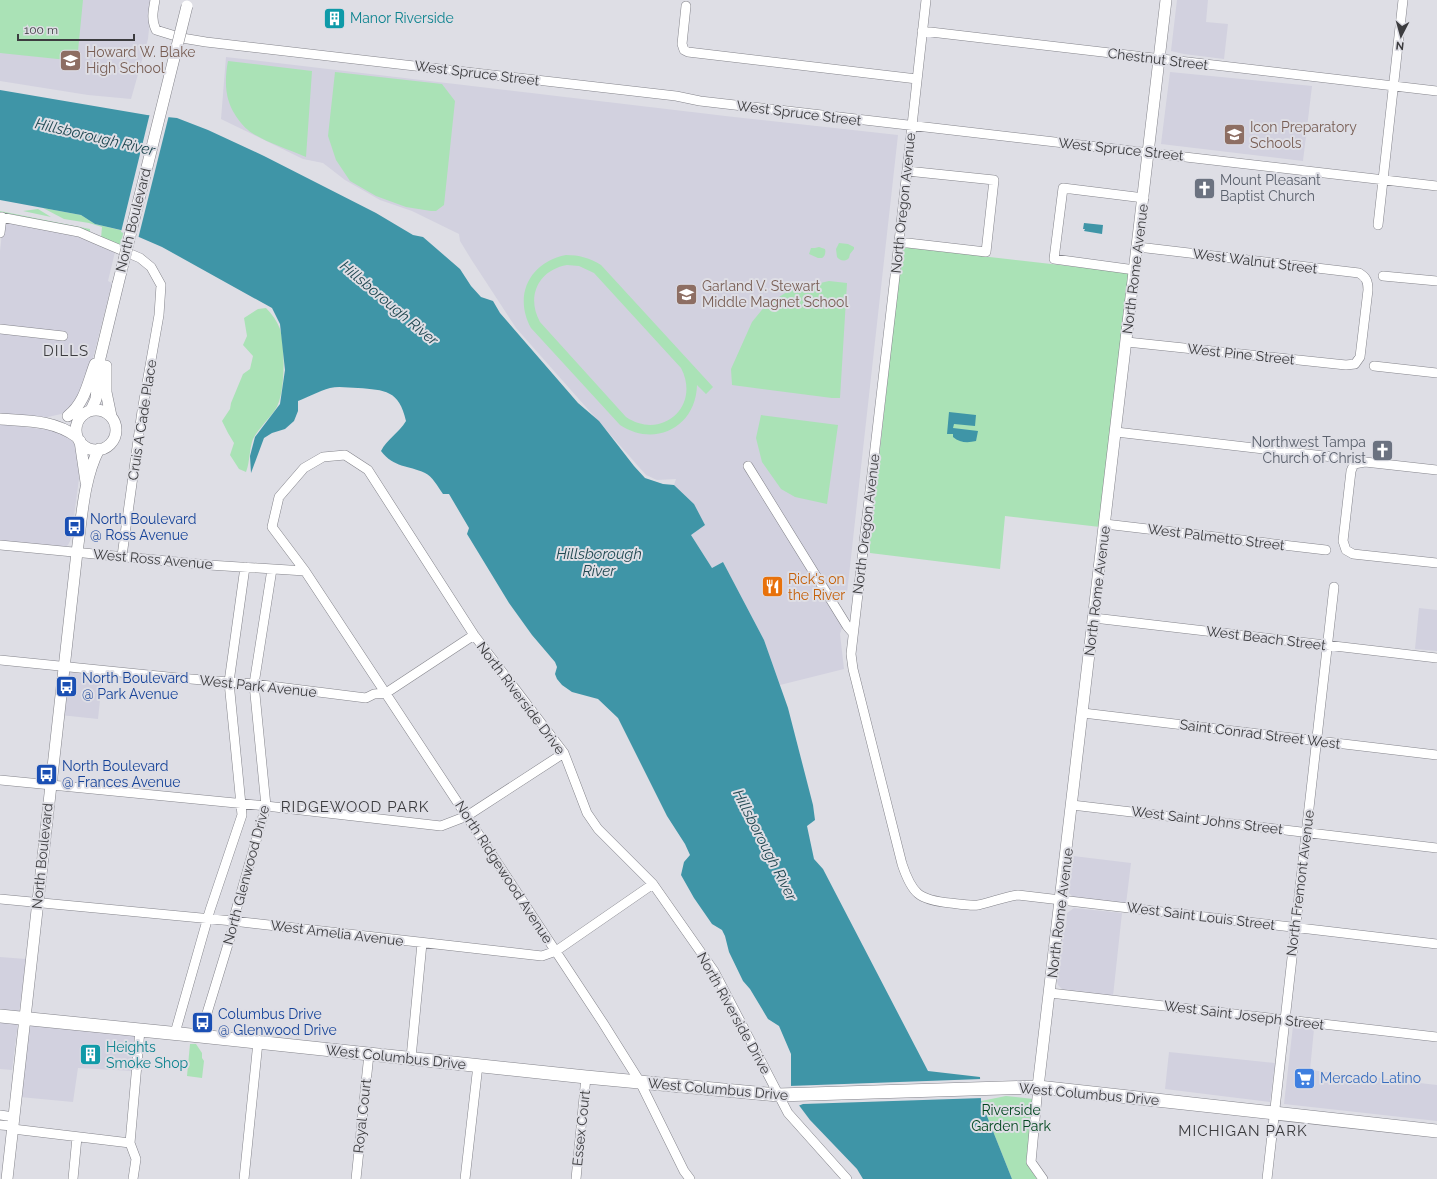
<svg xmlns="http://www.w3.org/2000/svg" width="1437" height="1179" font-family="Raleway,sans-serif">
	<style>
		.built { fill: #d2d1df }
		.green { fill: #aae2b6; fill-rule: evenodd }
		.water { fill: #3f95a7 }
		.pier { fill: #dedee5 }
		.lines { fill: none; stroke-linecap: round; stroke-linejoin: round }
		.minor-casing { stroke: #84848b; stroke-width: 10 }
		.tertiary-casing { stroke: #84848b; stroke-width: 12 }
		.secondary-casing { stroke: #84848b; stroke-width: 14 }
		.minor { stroke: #fff; stroke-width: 9 }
		.tertiary { stroke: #fff; stroke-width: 11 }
		.secondary { stroke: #fff; stroke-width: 13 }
		.tertiary-bridge-casing { stroke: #84848b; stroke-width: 12; stroke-linecap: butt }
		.tertiary-bridge { stroke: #fff; stroke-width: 11 }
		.labels { text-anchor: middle; stroke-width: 4; stroke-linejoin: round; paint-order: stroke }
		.culture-label { font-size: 14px; fill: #0d838f; stroke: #dedee5; text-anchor: start }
		.education-label { font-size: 14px; fill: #785e54; stroke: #dedee5; text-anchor: start }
		.street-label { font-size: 14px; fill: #3c3c3f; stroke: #dedee5 }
		.worship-label { font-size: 14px; fill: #5b616d; stroke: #dedee5; text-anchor: start }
		.transit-label { font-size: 14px; fill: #164399; stroke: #dedee5; text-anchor: start }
		.food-label { font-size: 14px; fill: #c56008; stroke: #dedee5; text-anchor: start }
		.shop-label { font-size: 14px; fill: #366cbe; stroke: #dedee5; text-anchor: start }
		.park-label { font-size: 14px; fill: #00461e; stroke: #dedee5 }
		.water-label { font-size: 15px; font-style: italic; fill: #224952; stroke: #dedee5 }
		.neighbourhood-label { font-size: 15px; letter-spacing: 1px; fill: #3c3c3f; stroke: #dedee5 }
	</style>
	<rect width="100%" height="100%" fill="#dedee5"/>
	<path class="built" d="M0 0H152L148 39 131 99 88 95 0 81Z
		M1177 0H1208L1206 22 1228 24 1224 59 1184 54 1171 51Z
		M226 57 734 117 898 135 847 593 830 590 843 625 840 634 844 669 780 685 764 640 723 562 712 568 691 535 694 504 674 485 676 479 657 480 646 475 516 328 471 259 460 241 459 234 412 211 380 200 345 180 323 163 303 159 221 119Z
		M1170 72 1312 86 1303 161 1161 144Z
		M8 223 80 237 115 252 108 281 112 283 86 386 74 408 61 414 48 417 34 418 0 414V251L2 233 5 225Z
		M0 424 56 431 66 434 73 442 78 451 80 471 71 539 68 545 63 548 0 543Z
		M1419 608 1437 610V651L1415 649Z
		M65 668 103 672 98 719 60 715Z
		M1073 856 1131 863 1126 904 1075 898 1072 896 1069 893Z
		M1074 908 1122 913 1113 996 1075 992 1062 989 1058 985 1057 981 1063 927 1066 928 1067 913Z
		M0 957 26 959 12 1070 0 1069Z
		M28 1023 136 1034 133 1071 78 1068 73 1102 20 1097Z
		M1293 1026 1314 1029 1310 1070 1437 1085V1121L1284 1104Z
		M1169 1052 1275 1063 1270 1102 1165 1089Z"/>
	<path class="green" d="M0 0H83L77 61 0 53Z
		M228 61 312 71 306 157C288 149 268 143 252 133 240 125 229 108 227 94 225 84 226 71 228 61Z
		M335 72 442 84 455 101 444 205 436 211H431L406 207 376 196 350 181 336 160 328 136Z
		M43 208 81 215 95 224 124 231 120 245 101 238 102 227 89 223 64 219Z
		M38 209 51 217 23 211Z
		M0 211 90 229V233L0 213Z
		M839 243 848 244 854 247V249L850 254 849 258C845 262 840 261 837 257L836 249Z
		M819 247 825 249C826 253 825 256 822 258H818L809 254 811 248H815Z
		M902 247 1130 273 1100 527 1005 516 1000 569 870 553V541Z
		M566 255C579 255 590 258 601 265L713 387 706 394 697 385C696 427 655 448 620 425L531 328C513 295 530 262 566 255ZM567 265 579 266 594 273 681 368C701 406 662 441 626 417L540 322C526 297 538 270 567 265Z
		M829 281 847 283 840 398H832L732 385 731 369 752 322 765 306 790 290Z
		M266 308C272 314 277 321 280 329 285 346 286 395 275 410 268 420 259 428 253 439 249 450 250 462 246 472L239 469 230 455 234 443 228 433 222 421 230 409 231 403 243 374 250 369 253 356 243 345 247 336 244 318 258 309Z
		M761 415 838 425 827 504 795 497 781 489 762 462 756 438Z
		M190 1044H196L202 1053V1058L204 1061 202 1078 187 1076Z
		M1006 1096 1033 1099 1026 1163 1037 1179H1012L981 1101Z"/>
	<path class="water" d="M0 90 147 115 177 118 208 130 264 156 376 213 413 235 423 237 460 269 471 286 481 297 493 301 500 313 578 403 599 421 634 466 645 478 663 484 674 485 694 504 705 525 691 535 712 568 723 562 764 640 788 708 813 805 815 820 807 826 814 859 823 869 928 1071 980 1077 981 1101 1012 1179H863L857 1169 810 1120 798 1104 791 1086V1054L779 1026 768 1019 750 989 743 981 729 952 725 936 722 930 712 924 694 898 681 875 684 862 690 855 685 844 667 816 618 718 598 699 572 692 562 685 557 679 555 674 557 667 555 662 532 635 509 603 467 534 469 528 449 494H443C438 487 432 476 425 473 408 465 394 468 381 451 387 439 399 433 406 421 399 390 385 390 358 388 349 388 339 386 330 388 319 391 308 397 298 401V411L294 421 285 429 272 433 264 438 251 473 250 456 255 437 280 404 285 370 280 324 272 308 162 247 125 231 95 224 81 215 0 200Z
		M1084 223 1103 225 1102 234 1084 231 1085 229H1083Z
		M949 412 976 415 975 426 954 424 953 428 978 431 976 441C968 443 960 443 953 437V434H947Z"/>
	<path class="pier" d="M150 113 169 115 138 239 121 232Z
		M982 1079 983 1098 803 1104 798 1106 789 1086Z"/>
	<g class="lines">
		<defs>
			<path id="minor" d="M155 0C153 11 151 20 156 30L182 38 206 42 676 96 700 101 1437 186
				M926 0 899 242 851 654 853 669 902 864C912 894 919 900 950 903 959 904 970 906 978 905 992 902 1004 897 1018 895L1437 944
				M686 6 682 44 684 50 688 52 917 79
				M922 31 1437 91
				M0 217 79 232 95 239 140 258 151 267 161 285 159 315 142 411 122 556
				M1378 225 1403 0
				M0 233 2 217
				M899 242 986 252 994 180 907 171
				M1135 270 1054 259 1063 188 1144 198
				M1383 276 1437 281
				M0 329 63 336
				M1127 342 1346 365 1355 364 1360 357 1368 290C1368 281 1366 277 1359 273L1138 247
				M1374 366 1437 373
				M1116 432 1333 457
				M748 466 847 626 853 633
				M1437 470 1365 462 1354 464 1351 471 1343 541 1346 550 1353 554 1437 563
				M1105 524 1326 550
				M0 545 209 565 305 571
				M1094 618 1437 658
				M0 660 178 678 254 684 366 698 374 694 386 693 474 635
				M1083 713 1437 755
				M0 780 266 806 441 826 467 816 564 753
				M1072 805 1437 848
				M0 899 233 921 542 956 556 951 653 884
				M1050 993 1437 1037
				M175 1033 210 910 242 815 229 682 245 567
				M200 1036 233 928V921L266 806 254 684 272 569
				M411 1058 422 943
				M1038 1087 1031 1162 1043 1179
				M0 1115 14 1117
				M0 1125 13 1126
				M13 1129 130 1143
				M73 1179 77 1137
				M133 1179 136 1159 130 1143 140 1030
				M244 1179 258 1042
				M356 1179 369 1054
				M465 1179 478 1065
				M576 1179 586 1077
				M690 1179 684 1171 640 1082 603 1023 305 571 272 527 279 497 304 468 323 457 345 455 368 470 474 635 564 753 587 813 598 829 653 884 714 971 788 1113 847 1179
				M1267 1179 1334 587"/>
			<path id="tertiary" d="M106 366V392L111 416
				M91 410 96 399 100 358 118 284
				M76 430a20 20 0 1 1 40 0a20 20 0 1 1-40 0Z
				M68 416C85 403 88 382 95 364
				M0 419C28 421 54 420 77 437
				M80 441 86 482
				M1038 1087 1166 0
				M7 1179 77 552C82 518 83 480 99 449"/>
			<path id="secondary" d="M0 1016 200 1036 586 1077 778 1095 1038 1087 1437 1131"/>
		</defs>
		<use href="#minor" class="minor-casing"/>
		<use href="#tertiary" class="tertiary-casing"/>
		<use href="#secondary" class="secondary-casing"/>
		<use href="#minor" class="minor"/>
		<use href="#tertiary" class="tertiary"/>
		<use href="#secondary" class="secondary"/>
		<defs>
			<path id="tertiary-bridge" d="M118 284 187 6"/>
		</defs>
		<use href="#tertiary-bridge" class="tertiary-bridge-casing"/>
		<use href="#tertiary-bridge" class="tertiary-bridge"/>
	</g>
	<defs>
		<symbol id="building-square" viewBox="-11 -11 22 22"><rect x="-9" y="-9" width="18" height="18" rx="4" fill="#0f9aa8" stroke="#dedee5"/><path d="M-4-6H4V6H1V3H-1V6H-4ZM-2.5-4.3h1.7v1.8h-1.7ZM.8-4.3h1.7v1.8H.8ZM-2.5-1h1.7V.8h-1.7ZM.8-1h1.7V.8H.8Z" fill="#fff"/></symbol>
		<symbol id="school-square" viewBox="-11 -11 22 22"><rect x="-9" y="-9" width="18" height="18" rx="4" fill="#8d6e63" stroke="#dedee5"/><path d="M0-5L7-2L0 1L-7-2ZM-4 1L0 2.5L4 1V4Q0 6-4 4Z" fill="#fff"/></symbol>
		<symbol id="church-square" viewBox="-11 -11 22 22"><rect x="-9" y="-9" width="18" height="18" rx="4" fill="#6b7280" stroke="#dedee5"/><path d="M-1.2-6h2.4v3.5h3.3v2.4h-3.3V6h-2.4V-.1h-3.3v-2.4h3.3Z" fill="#fff"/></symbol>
		<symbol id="bus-square" viewBox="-11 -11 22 22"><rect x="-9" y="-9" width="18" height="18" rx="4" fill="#1a4fb4" stroke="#dedee5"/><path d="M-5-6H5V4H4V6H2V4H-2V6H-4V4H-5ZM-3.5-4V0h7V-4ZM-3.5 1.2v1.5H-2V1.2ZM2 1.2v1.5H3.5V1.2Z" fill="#fff"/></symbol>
		<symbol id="restaurant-square" viewBox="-11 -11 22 22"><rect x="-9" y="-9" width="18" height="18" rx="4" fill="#e8710a" stroke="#dedee5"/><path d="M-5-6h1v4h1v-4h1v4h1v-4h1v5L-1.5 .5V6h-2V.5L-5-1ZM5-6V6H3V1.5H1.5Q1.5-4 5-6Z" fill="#fff"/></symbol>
		<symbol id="supermarket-square" viewBox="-11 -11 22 22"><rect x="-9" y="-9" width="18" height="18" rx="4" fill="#3f7fe0" stroke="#dedee5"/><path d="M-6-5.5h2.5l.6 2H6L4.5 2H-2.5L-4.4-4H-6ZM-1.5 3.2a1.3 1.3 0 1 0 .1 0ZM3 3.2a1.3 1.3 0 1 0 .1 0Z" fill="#fff"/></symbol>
	</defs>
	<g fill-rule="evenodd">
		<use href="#building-square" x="322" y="6" width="25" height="25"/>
		<use href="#school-square" x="58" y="48" width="25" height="25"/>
		<use href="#school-square" x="1222" y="122" width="25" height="25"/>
		<use href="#church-square" x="1192" y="176" width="25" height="25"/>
		<use href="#school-square" x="674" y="282" width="25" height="25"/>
		<use href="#church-square" x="1370" y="438" width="25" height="25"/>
		<use href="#bus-square" x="62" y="514" width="25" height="25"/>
		<use href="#restaurant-square" x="760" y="574" width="25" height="25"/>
		<use href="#bus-square" x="54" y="674" width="25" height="25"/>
		<use href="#bus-square" x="34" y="762" width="25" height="25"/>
		<use href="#bus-square" x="190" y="1010" width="25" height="25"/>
		<use href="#building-square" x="78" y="1042" width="25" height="25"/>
		<use href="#supermarket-square" x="1292" y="1066" width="25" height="25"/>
	</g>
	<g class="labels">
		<g class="culture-label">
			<text x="350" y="23">Manor Riverside</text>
			<text x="106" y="1052">Heights<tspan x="106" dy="16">Smoke Shop</tspan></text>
		</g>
		<g class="education-label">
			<text x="86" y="57">Howard W. Blake<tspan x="86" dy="16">High School</tspan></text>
			<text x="1250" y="132">Icon Preparatory<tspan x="1250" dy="16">Schools</tspan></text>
			<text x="702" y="291">Garland V. Stewart<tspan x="702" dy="16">Middle Magnet School</tspan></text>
		</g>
		<g class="street-label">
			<text transform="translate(1158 59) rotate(7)" y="5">Chestnut Street</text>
			<text transform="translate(477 73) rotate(7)" y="5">West Spruce Street</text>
			<text transform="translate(799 113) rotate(7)" y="5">West Spruce Street</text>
			<text transform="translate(1121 149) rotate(6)" y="5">West Spruce Street</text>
			<text transform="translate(903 203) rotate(-84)" y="5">North Oregon Avenue</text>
			<text transform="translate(133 220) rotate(-76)" y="5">North Boulevard</text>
			<text transform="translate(1255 261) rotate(7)" y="5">West Walnut Street</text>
			<text transform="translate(1135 269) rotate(-83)" y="5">North Rome Avenue</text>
			<text transform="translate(1241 354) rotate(6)" y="5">West Pine Street</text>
			<text transform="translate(142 420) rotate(-81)" y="5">Cruis A Cade Place</text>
			<text transform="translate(866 524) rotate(-83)" y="5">North Oregon Avenue</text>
			<text transform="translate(1216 537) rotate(7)" y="5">West Palmetto Street</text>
			<text transform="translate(153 559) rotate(5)" y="5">West Ross Avenue</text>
			<text transform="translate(1097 591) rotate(-83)" y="5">North Rome Avenue</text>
			<text transform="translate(1266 638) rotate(7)" y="5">West Beach Street</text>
			<text transform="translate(258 686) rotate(6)" y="5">West Park Avenue</text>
			<text transform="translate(521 698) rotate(53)" y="5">North Riverside Drive</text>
			<text transform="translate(1260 734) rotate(7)" y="5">Saint Conrad Street West</text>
			<text transform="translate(1207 820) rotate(7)" y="5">West Saint Johns Street</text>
			<text transform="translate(42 856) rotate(-84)" y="5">North Boulevard</text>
			<text transform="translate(504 872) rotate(57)" y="5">North Ridgewood Avenue</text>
			<text transform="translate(246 875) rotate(-75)" y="5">North Glenwood Drive</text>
			<text transform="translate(1300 883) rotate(-83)" y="5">North Fremont Avenue</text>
			<text transform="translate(1060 913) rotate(-83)" y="5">North Rome Avenue</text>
			<text transform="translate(1201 916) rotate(7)" y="5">West Saint Louis Street</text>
			<text transform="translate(337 933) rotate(7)" y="5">West Amelia Avenue</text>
			<text transform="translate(734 1013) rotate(61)" y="5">North Riverside Drive</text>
			<text transform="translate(1244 1015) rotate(7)" y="5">West Saint Joseph Street</text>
			<text transform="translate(396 1057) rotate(6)" y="5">West Columbus Drive</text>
			<text transform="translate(718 1089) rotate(5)" y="5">West Columbus Drive</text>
			<text transform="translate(1089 1094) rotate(5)" y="5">West Columbus Drive</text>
			<text transform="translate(362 1116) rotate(-84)" y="5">Royal Court</text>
			<text transform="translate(581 1128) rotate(-84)" y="5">Essex Court</text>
		</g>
		<g class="worship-label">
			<text x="1220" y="185">Mount Pleasant<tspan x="1220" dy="16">Baptist Church</tspan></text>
			<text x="1366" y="447" text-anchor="end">Northwest Tampa<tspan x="1366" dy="16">Church of Christ</tspan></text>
		</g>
		<g class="transit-label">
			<text x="90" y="524">North Boulevard<tspan x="90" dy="16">@ Ross Avenue</tspan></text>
			<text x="82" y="683">North Boulevard<tspan x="82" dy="16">@ Park Avenue</tspan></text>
			<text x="62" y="771">North Boulevard<tspan x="62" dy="16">@ Frances Avenue</tspan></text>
			<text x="218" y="1019">Columbus Drive<tspan x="218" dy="16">@ Glenwood Drive</tspan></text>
		</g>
		<g class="food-label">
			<text x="788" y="584">Rick's on<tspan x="788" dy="16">the River</tspan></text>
		</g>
		<g class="shop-label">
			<text x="1320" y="1083">Mercado Latino</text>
		</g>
		<g class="park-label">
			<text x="1011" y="1115">Riverside<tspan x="1011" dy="16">Garden Park</tspan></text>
		</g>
		<g class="water-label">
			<text transform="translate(95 137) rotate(13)" y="5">Hillsborough River</text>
			<text transform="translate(389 303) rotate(40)" y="5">Hillsborough River</text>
			<text x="599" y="559">Hillsborough<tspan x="599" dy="17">River</tspan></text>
			<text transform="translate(765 845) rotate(63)" y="5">Hillsborough River</text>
		</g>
		<g class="neighbourhood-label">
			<text x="66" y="356">DILLS</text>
			<text x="355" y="812">RIDGEWOOD PARK</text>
			<text x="1243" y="1136">MICHIGAN PARK</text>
		</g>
	</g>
	<g transform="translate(1401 36) rotate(186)" stroke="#dedee5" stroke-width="3" paint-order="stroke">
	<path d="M0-3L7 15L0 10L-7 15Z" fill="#3c3c3f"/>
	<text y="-6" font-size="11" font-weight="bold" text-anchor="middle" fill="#3c3c3f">N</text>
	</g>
	<path d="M18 34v6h116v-6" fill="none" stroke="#3c3c3f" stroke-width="2"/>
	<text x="24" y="34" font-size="12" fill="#3c3c3f" stroke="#dedee5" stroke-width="3" paint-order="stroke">100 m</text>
</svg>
